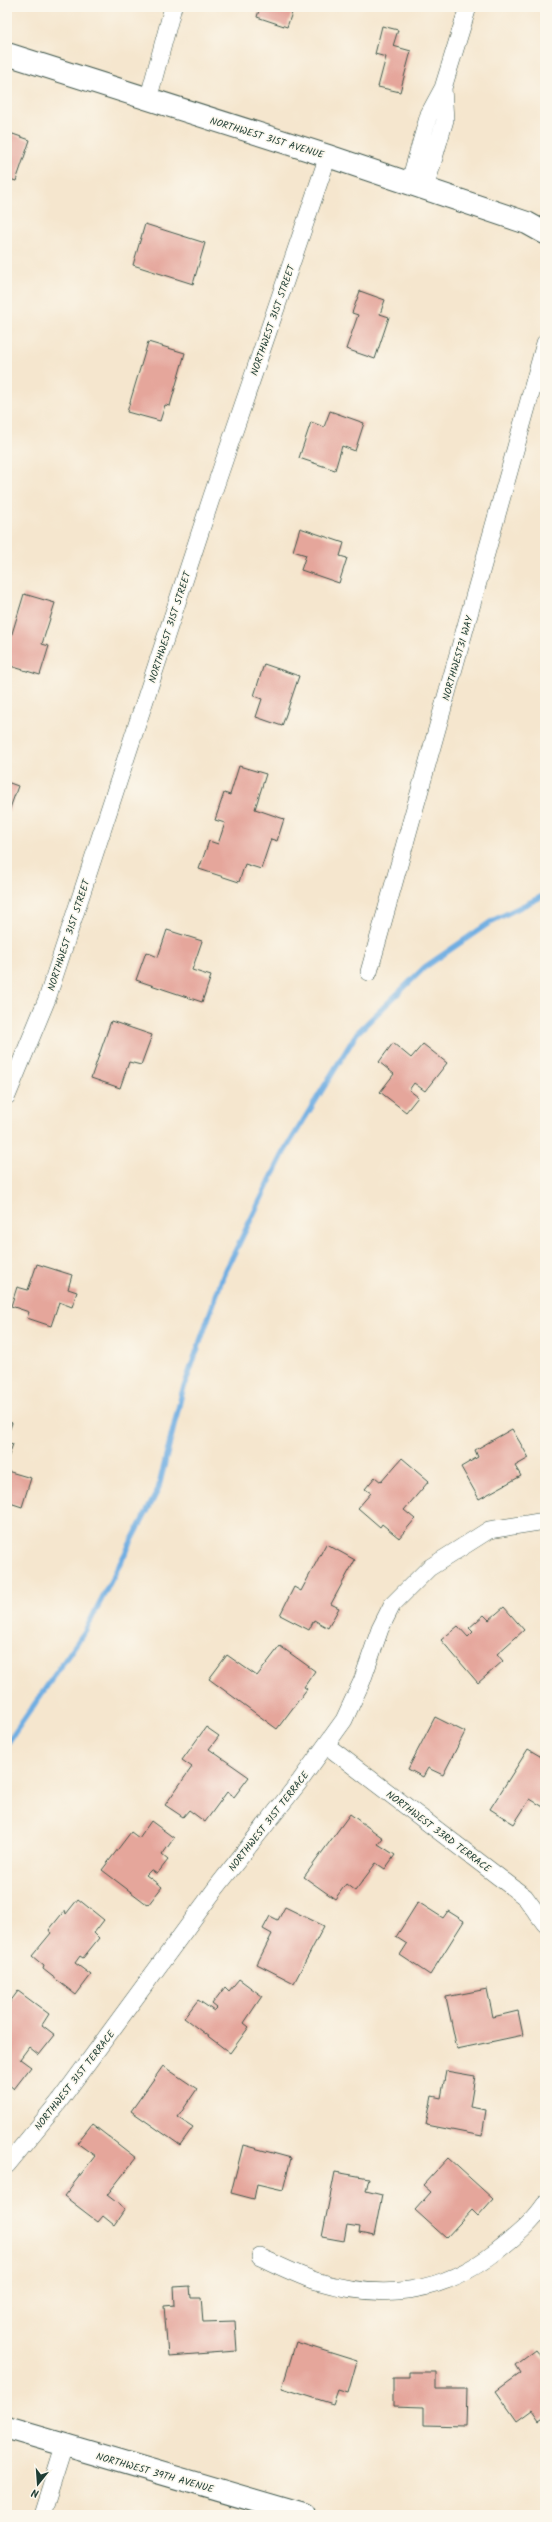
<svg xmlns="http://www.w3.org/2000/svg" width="552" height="2522" font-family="Kalam,sans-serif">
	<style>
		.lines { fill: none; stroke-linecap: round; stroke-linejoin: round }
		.stream { stroke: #6faee2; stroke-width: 5.5 }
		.building { fill: #e5a69b }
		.minor-casing { stroke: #3f564b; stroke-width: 18 }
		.tertiary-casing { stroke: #3f564b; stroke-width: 24 }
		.primary-casing { stroke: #3f564b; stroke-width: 24 }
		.minor { stroke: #fff; stroke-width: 17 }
		.tertiary { stroke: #fff; stroke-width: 22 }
		.primary { stroke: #fff; stroke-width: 22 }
		.labels { text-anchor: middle; stroke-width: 3; stroke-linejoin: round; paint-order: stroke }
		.street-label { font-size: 10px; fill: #1f3d34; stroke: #fbf7ec }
	</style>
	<rect width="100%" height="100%" fill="#fbf7ec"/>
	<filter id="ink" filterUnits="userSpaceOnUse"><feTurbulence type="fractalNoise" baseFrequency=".025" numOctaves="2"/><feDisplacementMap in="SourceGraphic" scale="8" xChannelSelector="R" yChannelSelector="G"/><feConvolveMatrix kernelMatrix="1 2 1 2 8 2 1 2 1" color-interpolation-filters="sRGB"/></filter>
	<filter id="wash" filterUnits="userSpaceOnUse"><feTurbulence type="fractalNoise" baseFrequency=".012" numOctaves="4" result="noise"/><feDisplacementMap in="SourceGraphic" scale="16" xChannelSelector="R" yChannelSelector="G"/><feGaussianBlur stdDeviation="0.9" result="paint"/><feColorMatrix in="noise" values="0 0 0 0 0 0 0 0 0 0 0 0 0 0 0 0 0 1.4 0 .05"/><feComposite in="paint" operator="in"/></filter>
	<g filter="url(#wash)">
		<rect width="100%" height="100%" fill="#f5e6ce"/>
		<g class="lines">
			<path class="stream" d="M7 1744 85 1631 158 1490 182 1393 223 1276 284 1152 357 1033 425 967 492 921 545 895"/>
		</g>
		<g id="blocks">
			<path class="building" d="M260 7H294L287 27 257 17Z
				M382 26 398 30 393 46 411 51 400 92 378 87 386 57 375 54Z
				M7 132 30 140 16 181 7 178Z
				M145 224 205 243 193 284 133 265Z
				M360 291 385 300 380 314 389 317 375 359 346 349 358 315 352 313Z
				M148 342 185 353 170 406 165 405 160 421 127 412Z
				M330 411 364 423 355 451 342 446 335 470 299 458 311 422 324 427Z
				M300 528 344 543 340 556 347 558 339 583 301 570 306 555 293 551Z
				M24 594 55 603 42 644 49 646 40 675 7 665V650Z
				M264 664 299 676 282 726 256 717 262 699 254 696Z
				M239 766 266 774 255 809 284 819 277 841 271 839 261 869 245 864 239 882 199 869 209 841 218 844 225 823 215 820 224 793 230 795Z
				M7 782 18 786 9 811 7 810Z
				M167 930 202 941 192 970 211 976 202 1002 136 980 146 952 158 957Z
				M111 1021 152 1035 141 1065 129 1062 120 1088 91 1078Z
				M393 1043 411 1058 423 1044 447 1063 425 1091 414 1083 409 1090 418 1097 406 1112 380 1092 394 1074 379 1062Z
				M37 1264 72 1275 68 1289 77 1292 72 1307 59 1302 51 1326 27 1318 29 1312 11 1306 17 1287 28 1290Z
				M7 1421 12 1423 7 1437Z
				M512 1429 529 1458 515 1466 521 1476 479 1499 461 1467 478 1457 475 1450Z
				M7 1442 13 1444 7 1461Z
				M402 1458 429 1481 404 1510 415 1519 399 1538 382 1524 380 1527 358 1508 371 1493 365 1489 375 1477 381 1482Z
				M7 1471 31 1478 22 1507 7 1502Z
				M326 1544 355 1560 331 1604 339 1608 328 1628 314 1620 309 1630 280 1615 294 1587 301 1591Z
				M504 1607 524 1630 497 1654 503 1661 478 1683 441 1640 458 1626 468 1637 473 1632 469 1628 484 1615 489 1620Z
				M280 1646 315 1671 304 1687 307 1689 277 1729 209 1679 227 1655 257 1676Z
				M435 1717 465 1732 443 1775 428 1768 423 1777 408 1769Z
				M206 1727 219 1736 209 1749 249 1777 234 1797 227 1792 205 1822 189 1810 183 1817 165 1805 192 1767 182 1760Z
				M528 1749 545 1759V1808L530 1799 514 1824 490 1809Z
				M350 1814 383 1838 378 1844 395 1855 385 1869 376 1863 355 1891 346 1884 335 1899 304 1877Z
				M151 1821 174 1838 162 1855 168 1860 157 1874 151 1870 146 1875 162 1887 148 1905 102 1870 131 1832 139 1838Z
				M78 1899 104 1920 94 1933 99 1938 83 1958 80 1956 75 1963 91 1975 76 1995 43 1969 44 1966 32 1956 51 1933 49 1930 65 1910 66 1914Z
				M418 1902 443 1918 448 1911 464 1921 430 1975 400 1955 407 1944 396 1937Z
				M285 1907 324 1926 294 1983 257 1964 272 1934 263 1929 270 1916 278 1920Z
				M239 1979 262 1996 244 2023 249 2027 230 2053 184 2018 198 2000 214 2011 217 2008 212 2004 225 1987 229 1991Z
				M487 1989 493 2017 518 2011 523 2035 457 2049 446 1997Z
				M18 1991 49 2014 42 2025 55 2035 39 2055 29 2047 20 2059 31 2067 14 2089 7 2083V2006Z
				M163 2066 197 2089 178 2117 193 2127 180 2145 131 2111Z
				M446 2071 475 2076 470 2107 486 2110 482 2136 426 2125 432 2096 441 2098Z
				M92 2124 136 2158 107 2195 125 2209 114 2225 103 2216 98 2222 64 2196 95 2156 77 2143Z
				M243 2145 291 2158 283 2190 257 2184 254 2199 231 2193Z
				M448 2158 493 2199 478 2216 472 2210 446 2238 415 2210 431 2192 423 2185Z
				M335 2172 369 2178 366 2191 382 2195 374 2236 359 2233 360 2227 347 2225 344 2241 322 2237Z
				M190 2286 191 2298H201L203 2322 235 2321 237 2351 168 2356 164 2306 175 2305 174 2287Z
				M296 2342 357 2361 348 2393 338 2390 333 2404 282 2388Z
				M536 2350 545 2361V2416L539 2420 532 2410 517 2421 496 2391 521 2373 516 2365Z
				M409 2372H436V2389H467L466 2426 424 2425V2407L393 2406V2378H409Z"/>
		</g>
	</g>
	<g filter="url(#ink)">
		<use href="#blocks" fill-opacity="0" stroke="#3f564b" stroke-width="1"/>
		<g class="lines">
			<defs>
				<path id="minor" d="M148 100 173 7
					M409 184 429 114 443 88 468 7
					M425 189 445 120 443 88
					M369 972 545 343
					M7 1096 47 999 212 496 328 156
					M326 1745 525 1897 545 1924
					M7 2165 58 2103 216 1888 300 1781 344 1720 362 1681 380 1629 392 1605 429 1568 489 1530 545 1521
					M260 2257C278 2265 297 2275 316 2281 383 2301 442 2294 497 2251 516 2236 532 2223 545 2204
					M42 2515 64 2446"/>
				<path id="tertiary" d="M7 54 328 156 527 223 545 233"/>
				<path id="primary" d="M7 2428 304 2515"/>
			</defs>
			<use href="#minor" class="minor-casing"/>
			<use href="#tertiary" class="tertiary-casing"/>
			<use href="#primary" class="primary-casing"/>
			<use href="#minor" class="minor"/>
			<use href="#tertiary" class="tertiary"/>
			<use href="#primary" class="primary"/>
		</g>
	</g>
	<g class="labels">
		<g class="street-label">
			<text transform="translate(267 137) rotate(17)" y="4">NORTHWEST 31ST AVENUE</text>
			<text transform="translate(272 320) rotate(-71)" y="4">NORTHWEST 31ST STREET</text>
			<text transform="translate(169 627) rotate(-72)" y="4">NORTHWEST 31ST STREET</text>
			<text transform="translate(457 658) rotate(-74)" y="4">NORTHWEST31 WAY</text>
			<text transform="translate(68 935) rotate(-72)" y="4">NORTHWEST 31ST STREET</text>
			<text transform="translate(268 1821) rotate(-52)" y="4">NORTHWEST 31ST TERRACE</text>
			<text transform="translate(439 1831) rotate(37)" y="4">NORTHWEST 33RD TERRACE</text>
			<text transform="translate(74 2080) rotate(-52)" y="4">NORTHWEST 31ST TERRACE</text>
			<text transform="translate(155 2472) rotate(16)" y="4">NORTHWEST 39TH AVENUE</text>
		</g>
	</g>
	<rect width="552" height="2522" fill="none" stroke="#fbf7ec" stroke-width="24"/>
	<g transform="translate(38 2484) rotate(197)" stroke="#fbf7ec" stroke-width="3" paint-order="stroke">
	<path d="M0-3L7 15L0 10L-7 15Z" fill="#1f3d34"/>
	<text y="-6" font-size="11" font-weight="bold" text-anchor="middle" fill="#1f3d34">N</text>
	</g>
</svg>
